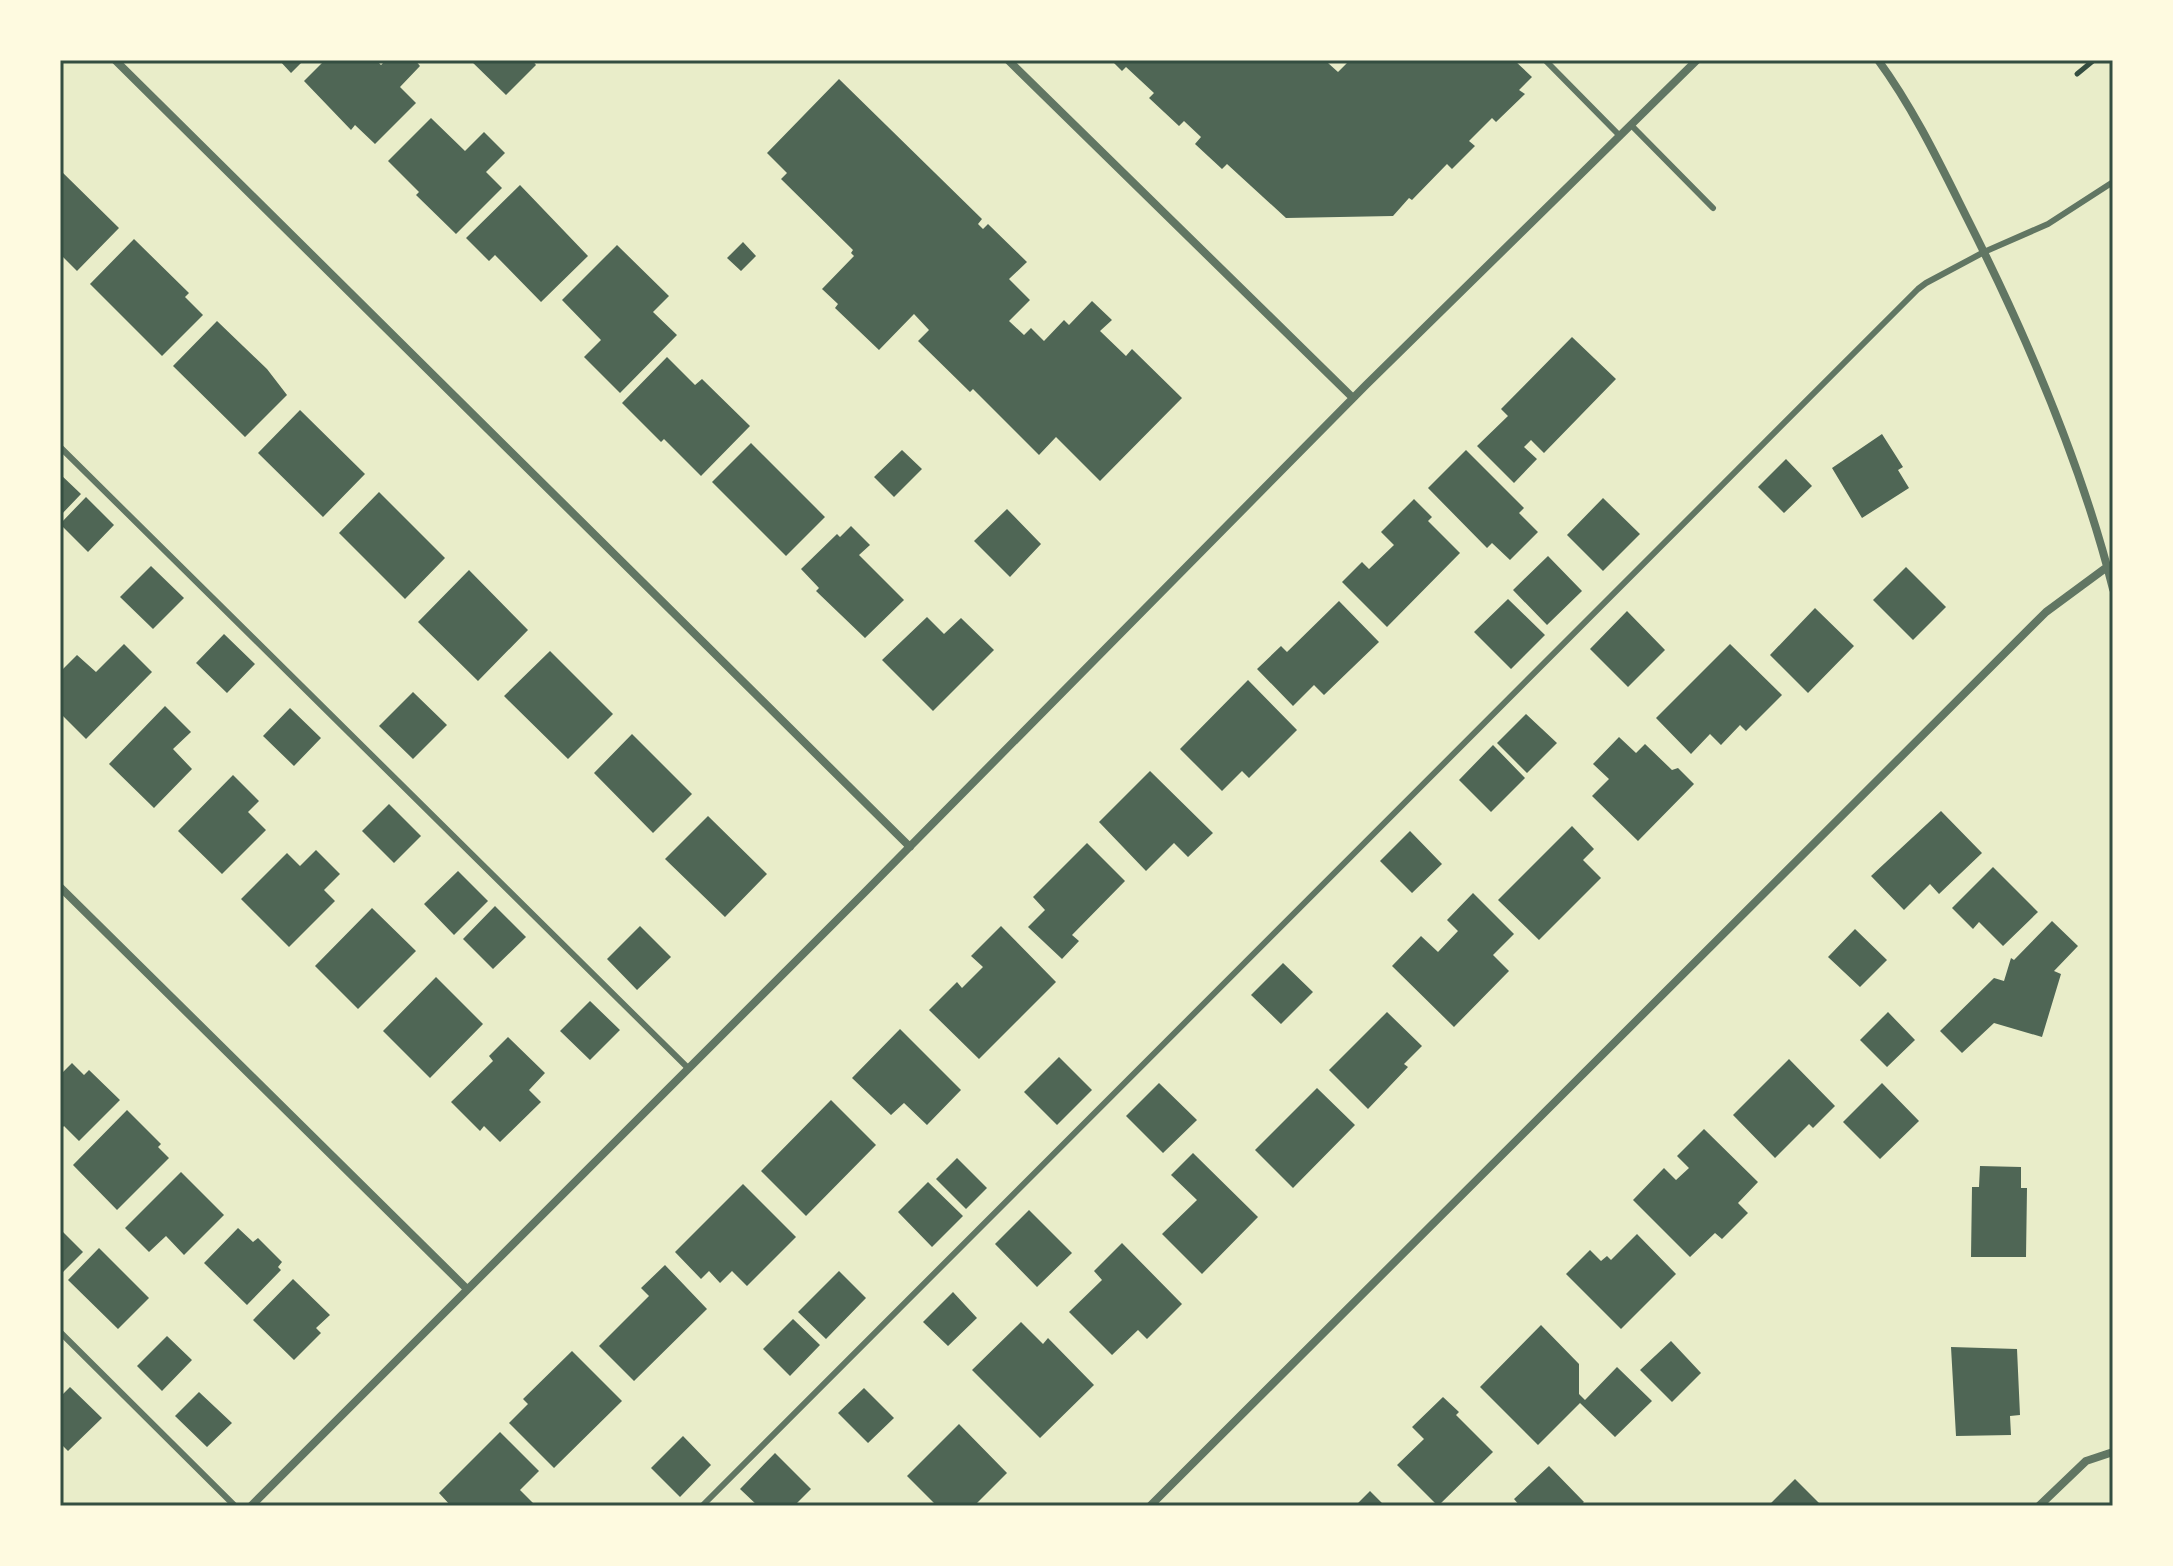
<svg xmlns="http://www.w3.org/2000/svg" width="2173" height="1566" font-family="'Noto Sans',sans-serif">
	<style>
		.building { fill: #4f6655 }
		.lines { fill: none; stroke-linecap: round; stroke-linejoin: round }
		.path { stroke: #344e41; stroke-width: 5 }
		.service { stroke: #617663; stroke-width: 6 }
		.minor { stroke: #617663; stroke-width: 8 }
		.neatline { fill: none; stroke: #344e41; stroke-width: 3 }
	</style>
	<rect width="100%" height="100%" fill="#e9edc9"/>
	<path class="building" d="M279 60H304L291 73Z
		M325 60H376L381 65 386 60H415L420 66 400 87 416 103 375 144 355 125 351 130 304 81Z
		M470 60H532L536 65 506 95Z
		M1111 60H1331L1328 63 1338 72 1347 63 1345 60H1514L1532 77 1519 90 1525 94 1496 122 1492 118 1469 141 1475 146 1452 169 1447 164 1412 200 1409 198 1393 216 1286 218 1227 164 1222 169 1195 144 1201 137 1184 121 1179 126 1149 98 1154 93 1126 67 1122 71Z
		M839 79 982 219 978 224 983 229 988 224 1027 262 1009 279 1030 300 1009 321 1024 335 1031 328 1044 341 1064 320 1069 325 1092 301 1112 320 1100 331 1126 356 1132 349 1182 398 1100 481 1056 437 1039 455 973 389 970 392 918 341 929 330 914 314 879 350 835 308 838 304 822 289 854 256 851 253 853 250 781 179 787 173 767 153Z
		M431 118 465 151 484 132 505 153 486 172 502 188 456 234 416 195 419 192 388 161Z
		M60 170 119 228 77 271 60 254Z
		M520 185 588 256 541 302 495 255 489 261 466 238Z
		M134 239 189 293 185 297 203 315 162 356 90 284Z
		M743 242 756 256 741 271 727 258Z
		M617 245 669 296 653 312 677 335 620 393 584 357 601 340 562 300Z
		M217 321 267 369 287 395 245 437 173 366Z
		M1572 337 1616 379 1544 453 1531 440 1524 447 1537 459 1514 483 1477 446 1508 416 1501 409Z
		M667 357 695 385 702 379 750 426 701 476 664 439 661 442 622 403Z
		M300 410 365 474 323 517 258 453Z
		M1882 434 1903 467 1898 470 1909 488 1862 518 1832 468Z
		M751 443 825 517 786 556 712 482Z
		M902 450 922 469 894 497 874 477Z
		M1466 450 1524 508 1519 513 1538 532 1510 560 1492 543 1487 548 1428 488Z
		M1786 459 1812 486 1784 513 1758 487Z
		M60 474 81 494 60 516Z
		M379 492 445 558 405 599 339 533Z
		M86 497 114 525 88 552 60 524Z
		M1603 498 1640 534 1603 571 1567 535Z
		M1414 499 1432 517 1428 521 1460 553 1387 627 1342 582 1362 562 1369 569 1394 545 1381 532Z
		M1007 509 1041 544 1010 577 974 541Z
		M851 526 870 545 859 555 904 600 865 638 816 591 819 588 801 569 837 534 840 537Z
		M1548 556 1582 591 1547 625 1513 590Z
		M151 566 184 598 153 629 120 597Z
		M1906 567 1946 607 1913 640 1873 600Z
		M469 570 528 630 478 681 418 622Z
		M1508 599 1545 635 1511 669 1474 632Z
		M1339 601 1379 642 1324 695 1314 685 1293 706 1257 669 1281 646 1287 652Z
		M1815 608 1854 646 1808 693 1770 655Z
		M1627 611 1665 650 1628 687 1590 649Z
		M927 617 944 634 961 618 994 650 933 711 882 660Z
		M224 634 255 664 227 693 196 663Z
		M124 644 152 672 86 739 60 713V672L77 655 96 672Z
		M1730 644 1782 695 1746 731 1740 725 1721 745 1710 734 1691 754 1656 718Z
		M550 651 613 714 568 759 504 696Z
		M1248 680 1297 730 1249 778 1242 771 1222 791 1180 749Z
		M413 692 447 725 413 759 379 726Z
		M165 706 191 732 173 749 192 769 154 808 109 764Z
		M290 708 321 738 294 766 263 736Z
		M1526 714 1557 743 1527 773 1497 743Z
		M632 734 692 794 653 833 594 773Z
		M1619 737 1636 753 1645 744 1672 770 1678 768 1694 784 1638 841 1592 796 1609 779 1593 764Z
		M1493 745 1525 778 1491 812 1459 780Z
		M1150 771 1213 833 1188 857 1174 843 1146 871 1099 822Z
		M233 775 259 801 248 812 266 830 222 874 178 831Z
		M389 804 421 836 394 863 362 831Z
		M1941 811 1982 853 1939 894 1930 884 1904 910 1871 876Z
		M708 816 767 874 725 917 665 859Z
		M1572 826 1594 849 1583 860 1601 878 1539 940 1498 900Z
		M1410 831 1442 864 1412 893 1380 861Z
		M1087 843 1125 881 1072 935 1079 941 1062 959 1028 927 1045 910 1033 897Z
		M316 850 340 874 324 890 335 901 289 947 241 899 287 853 300 866Z
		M1993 867 2038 912 2003 946 1979 922 1973 929 1952 908Z
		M458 871 488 901 454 935 424 904Z
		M1473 893 1514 934 1493 955 1509 971 1454 1027 1392 966 1421 936 1438 952 1458 931 1447 920Z
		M495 906 526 937 493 969 463 939Z
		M372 908 416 951 358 1009 315 966Z
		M2052 921 2078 946 2054 971 2061 974 2042 1037 1994 1023 1962 1053 1940 1031 1994 978 2004 981 2011 958 2014 960Z
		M640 926 671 957 637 990 607 959Z
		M1001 926 1056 982 979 1059 929 1010 957 982 962 988 983 967 971 956Z
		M1855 929 1887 960 1860 987 1828 957Z
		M1283 963 1313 992 1281 1024 1251 995Z
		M436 977 483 1024 430 1078 383 1031Z
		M590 1001 620 1030 590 1060 560 1031Z
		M1387 1012 1422 1046 1404 1064 1408 1067 1368 1109 1329 1070Z
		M1888 1012 1915 1040 1887 1067 1860 1040Z
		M900 1029 961 1090 927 1125 904 1103 891 1115 852 1078Z
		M508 1037 545 1073 529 1090 541 1102 500 1142 484 1126 480 1131 451 1102 493 1061 489 1056Z
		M1059 1057 1092 1090 1057 1125 1024 1092Z
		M1789 1059 1835 1106 1813 1128 1809 1124 1775 1158 1733 1115Z
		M72 1063 84 1075 89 1070 120 1100 79 1141 64 1126 60 1130V1075Z
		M1159 1083 1197 1120 1163 1153 1126 1116Z
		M1882 1083 1919 1121 1880 1159 1843 1122Z
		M1317 1088 1355 1125 1293 1188 1255 1150Z
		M831 1100 876 1145 806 1216 761 1171Z
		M127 1110 161 1144 158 1147 169 1158 117 1210 73 1165Z
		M1704 1129 1758 1182 1738 1203 1748 1213 1722 1239 1715 1233 1690 1257 1633 1200 1664 1168 1676 1180 1689 1168 1677 1156Z
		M1193 1153 1258 1217 1202 1274 1162 1234 1197 1200 1171 1175Z
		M957 1158 987 1188 966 1209 936 1179Z
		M1980 1166 2021 1167V1188H2027L2026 1257H1971L1972 1187H1979Z
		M181 1172 224 1215 184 1255 166 1236 149 1252 125 1228Z
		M928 1182 963 1216 932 1247 898 1212Z
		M743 1184 796 1237 747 1286 732 1271 720 1283 709 1271 701 1279 675 1252Z
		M1029 1210 1072 1253 1037 1287 995 1244Z
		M238 1228 253 1242 258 1238 282 1262 278 1267 281 1270 247 1305 204 1263Z
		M60 1229 83 1252 60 1275Z
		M1637 1234 1676 1274 1621 1329 1566 1274 1590 1250 1601 1261 1607 1256 1611 1260Z
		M1122 1243 1182 1304 1147 1339 1138 1330 1112 1355 1069 1312 1102 1280 1094 1271Z
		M99 1248 149 1298 118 1329 68 1280Z
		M665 1265 707 1309 634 1381 599 1346 649 1296 641 1288Z
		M839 1271 866 1298 826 1339 798 1312Z
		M293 1279 330 1315 316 1328 321 1333 294 1360 253 1320Z
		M953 1292 977 1318 948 1346 923 1322Z
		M793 1319 820 1345 790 1376 763 1349Z
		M1021 1322 1043 1344 1048 1338 1094 1385 1040 1438 972 1370Z
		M1541 1325 1579 1364V1394L1585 1400 1617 1367 1652 1401 1615 1437 1580 1403 1538 1445 1480 1387Z
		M167 1336 192 1360 162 1391 137 1366Z
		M1671 1341 1701 1373 1672 1402 1640 1370Z
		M1951 1347 2017 1349 2020 1415 2010 1416 2011 1435 1956 1436Z
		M572 1351 622 1401 554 1468 509 1423 528 1404 523 1399Z
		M70 1387 102 1418 68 1451 60 1443V1397Z
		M864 1388 894 1418 868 1443 838 1413Z
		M199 1392 232 1423 207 1447 175 1416Z
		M1443 1397 1459 1412 1456 1415 1493 1452 1438 1506 1397 1465 1424 1439 1412 1427Z
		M959 1424 1007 1473 974 1506H937L907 1476Z
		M500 1432 539 1471 520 1490 536 1506H451L439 1493Z
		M683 1436 711 1465 680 1497 651 1468Z
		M775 1453 811 1489 794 1506H758L740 1489Z
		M1549 1466 1584 1502 1579 1506H1520L1514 1499Z
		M1795 1479 1822 1506H1768Z
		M1370 1491 1385 1506H1355Z"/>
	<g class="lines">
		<path class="path" d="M2077 74 2094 60"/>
		<path class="service" d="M1545 60 1620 136
			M1631 125 1713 208
			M60 447 688 1068
			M60 1332 235 1506
			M702 1506 1918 289 1926 283 1984 252 2048 224 2113 182"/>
		<path class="minor" d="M115 60 910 847
			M1008 60 1353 398
			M1878 60C1914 109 1941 166 1968 220 2027 337 2081 462 2113 589
			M60 887 467 1289
			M251 1506 866 891 1366 385 1697 60
			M1150 1506 2046 612 2107 567
			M2039 1506 2086 1461 2113 1452"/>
	</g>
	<rect width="2173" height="1566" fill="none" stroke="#fefae0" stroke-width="124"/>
	<rect x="62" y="62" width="2049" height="1442" class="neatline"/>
</svg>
